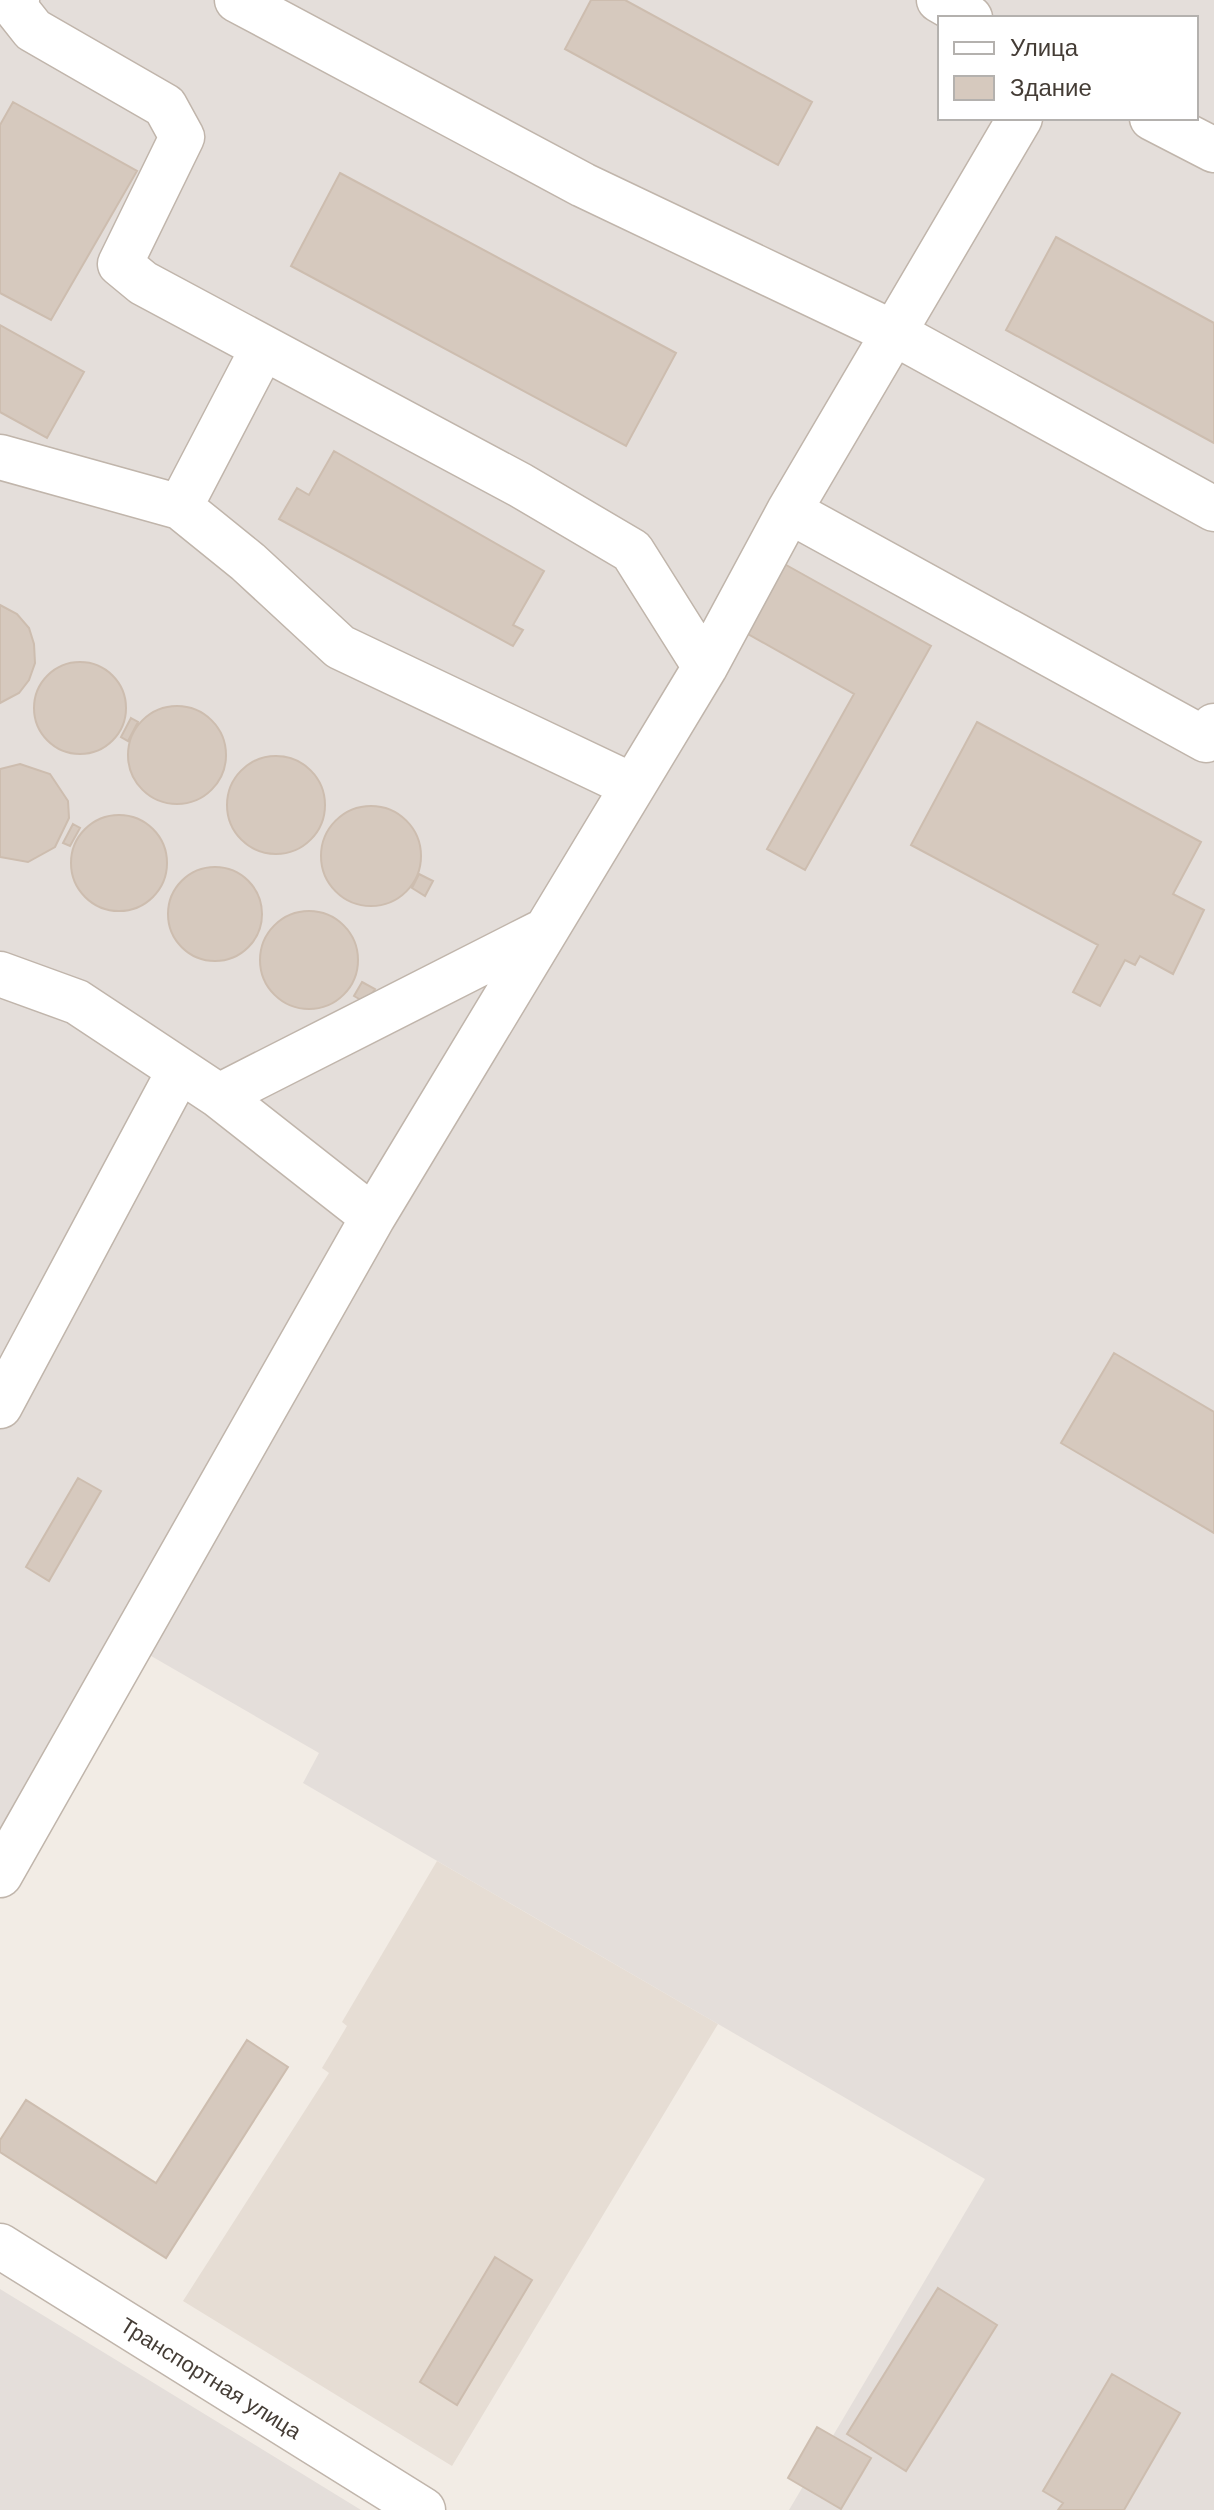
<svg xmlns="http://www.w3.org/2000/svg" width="1214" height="2510" font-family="'DM Sans',sans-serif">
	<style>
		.residential { fill: #e6ddd4 }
		.industrial { fill: #e4deda; fill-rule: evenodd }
		.building { fill: #d6c9be; stroke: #cdbdaf; stroke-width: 2 }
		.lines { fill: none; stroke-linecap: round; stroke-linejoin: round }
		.minor-casing { stroke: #c0b5ab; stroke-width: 47 }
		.minor { stroke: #fff; stroke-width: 44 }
		.labels { text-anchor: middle; stroke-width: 6; stroke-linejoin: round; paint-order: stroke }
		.street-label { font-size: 22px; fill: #443c35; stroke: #fff }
	</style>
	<rect width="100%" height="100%" fill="#f2ece5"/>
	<path class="residential" d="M437 1861 718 2024 452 2466 183 2301 329 2073 322 2068 347 2026 342 2022Z"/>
	<path class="industrial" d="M0 0H1214V2510H789L985 2179 303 1783 319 1753 113 1634 0 1828ZM940 18H1196V118H940Z
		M0 2289 229 2429 361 2510H0Z"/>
	<path class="building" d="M591 0H625L812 102 778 165 565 49Z
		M13 102 137 171 51 320 0 293V125Z
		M340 173 676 353 626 446 291 266Z
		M1056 237 1214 323V443L1006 330Z
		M0 325 84 372 47 438 0 412Z
		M334 451 544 571 513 625 523 630 513 646 279 519 297 488 309 495Z
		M779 561 931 646 805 870 767 849 854 694 741 630Z
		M0 605 17 614 29 628 34 644 35 663 29 680 19 693 0 703Z
		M34 708a46 46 0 1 1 92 0a46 46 0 1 1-92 0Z
		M128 755a49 49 0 1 1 98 0a49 49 0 1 1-98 0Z
		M131 718 138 722 128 741 121 737Z
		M977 722 1201 842 1173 894 1204 910 1173 974 1140 956 1135 965 1125 960 1100 1006 1073 992 1098 945 911 845Z
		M227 805a49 49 0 1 1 98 0a49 49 0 1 1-98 0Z
		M20 764 50 774 68 801 69 818 55 847 28 862 0 857V769Z
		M321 856a50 50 0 1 1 100 0a50 50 0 1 1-100 0Z
		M71 863a48 48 0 1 1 96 0a48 48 0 1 1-96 0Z
		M73 824 80 828 70 846 63 843Z
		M168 914a47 47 0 1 1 94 0a47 47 0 1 1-94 0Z
		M419 874 433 881 425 896 412 888Z
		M260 960a49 49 0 1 1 98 0a49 49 0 1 1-98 0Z
		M362 982 375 989 366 1003 354 996Z
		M1114 1353 1214 1412V1533L1061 1443Z
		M78 1478 101 1491 49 1581 26 1567Z
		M247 2040 288 2067 166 2258 0 2152V2140L26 2100 156 2183Z
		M495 2257 532 2280 457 2405 420 2382Z
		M938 2288 997 2325 906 2471 847 2434Z
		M1112 2374 1180 2413 1124 2510H1058L1063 2503 1043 2491Z
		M817 2427 871 2458 841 2509 788 2478Z"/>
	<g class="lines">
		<defs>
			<path id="minor" d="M17 0 14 6 33 30 165 106 182 137 120 264 143 283 520 485 632 551 705 667
				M237 0 583 185 894 333 1214 509
				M939 0 970 18
				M1152 118 1214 150
				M0 457 180 507 248 562 340 647 633 786
				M180 507 263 348
				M789 511 1206 740 1214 726
				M0 974 77 1002 219 1096 373 1217
				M219 1096 544 931
				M0 1406 179 1071
				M0 1875 373 1217 705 667 789 511 1020 118
				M0 2246 423 2510"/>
		</defs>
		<use href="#minor" class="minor-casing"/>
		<use href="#minor" class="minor"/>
	</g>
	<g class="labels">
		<g class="street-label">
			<text transform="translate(211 2378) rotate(32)" y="8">Транспортная улица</text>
		</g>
	</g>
	<rect x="938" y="16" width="260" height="104" fill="#ffffff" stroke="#b4b1ae" stroke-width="2"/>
	<rect x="954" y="42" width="40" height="12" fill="#ffffff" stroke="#b4b1ae" stroke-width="2"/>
	<text x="1010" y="56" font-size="24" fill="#443c35">Улица</text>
	<rect x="954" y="76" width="40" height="24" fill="#d6c9be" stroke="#b4b1ae" stroke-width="2"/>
	<text x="1010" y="96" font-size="24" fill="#443c35">Здание</text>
</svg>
